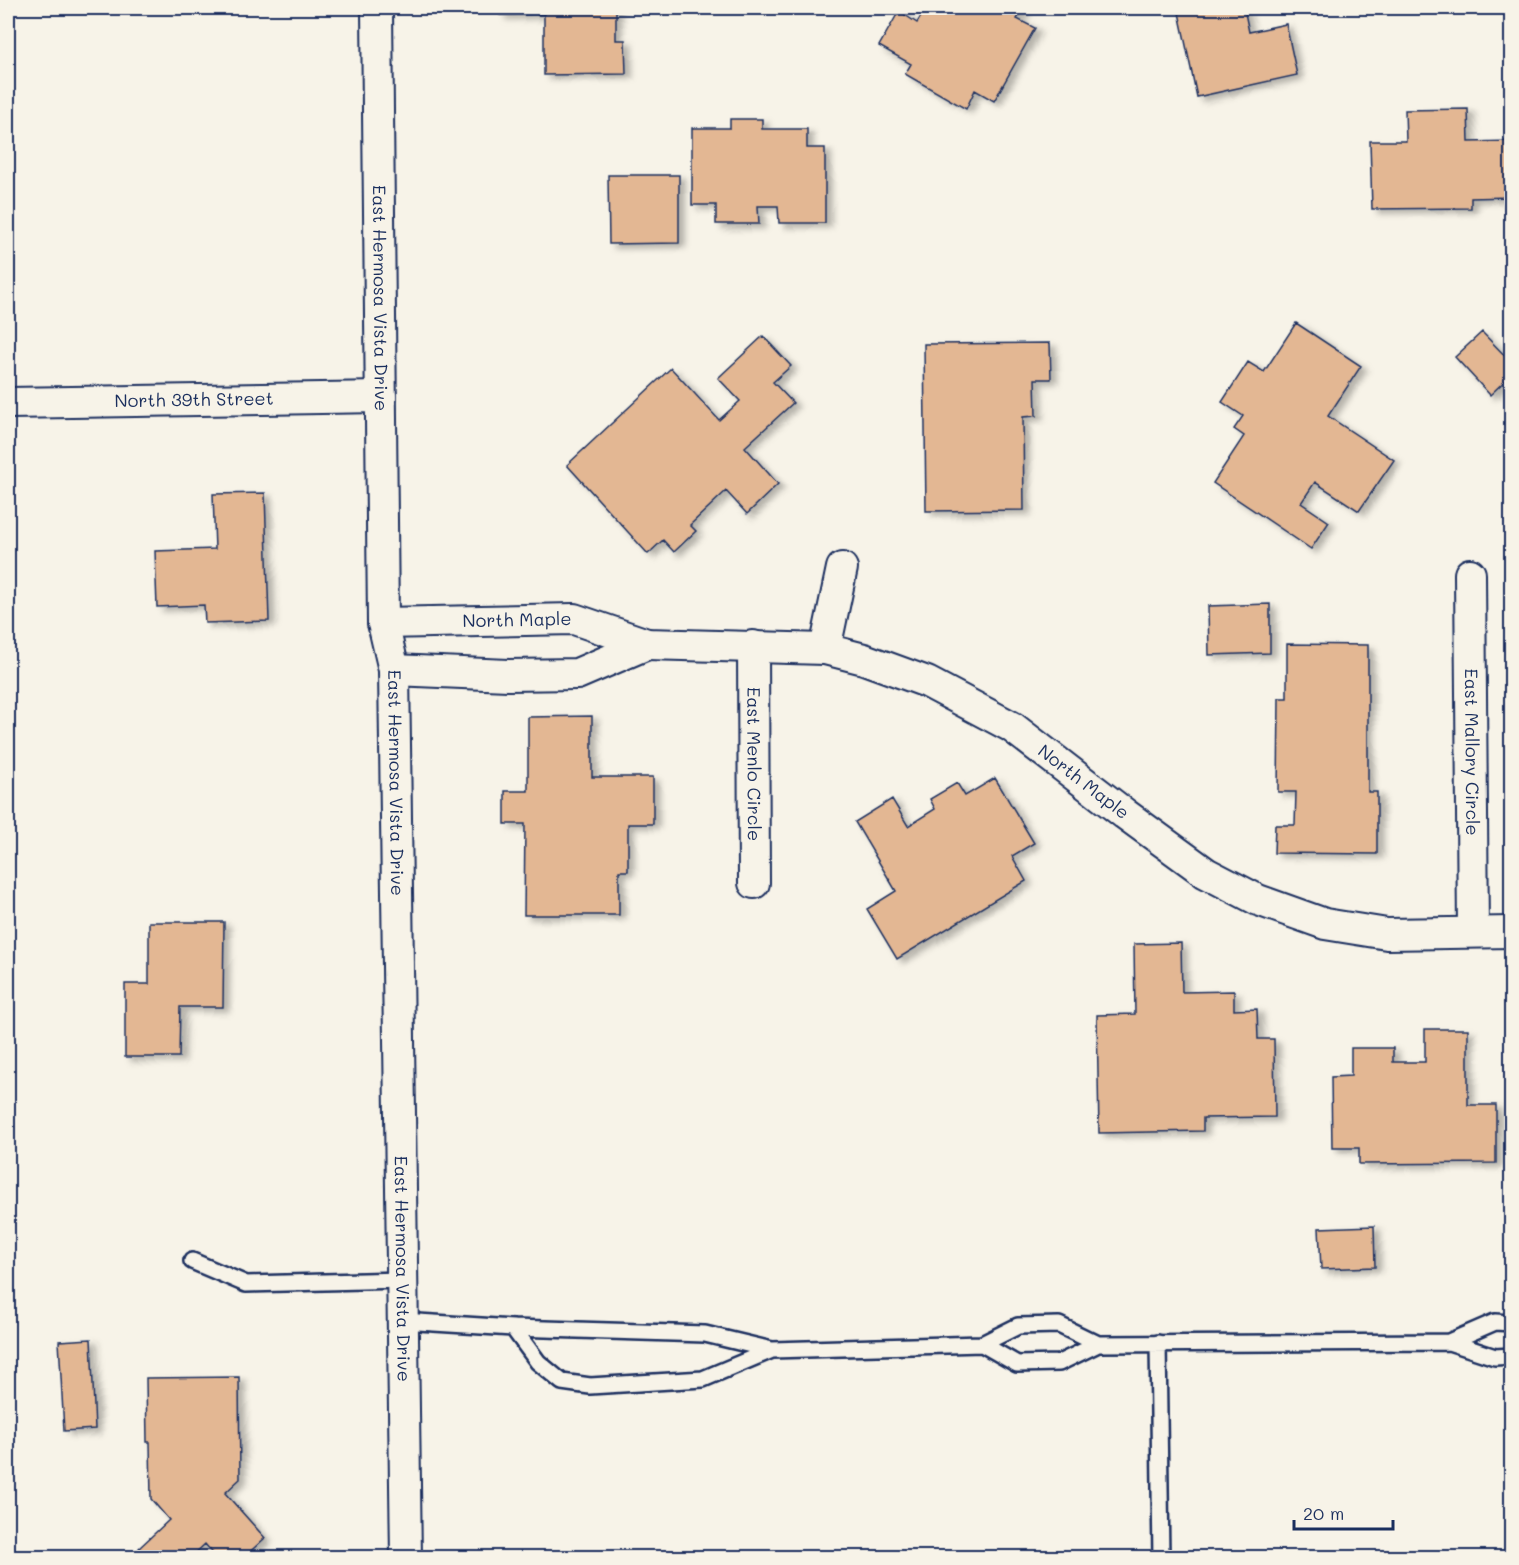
<svg xmlns="http://www.w3.org/2000/svg" width="1519" height="1565" font-family="Mali,sans-serif">
	<style>
		.building { fill: #e3b793; stroke: #1b2f5e; stroke-width: 1.5; filter: url(#shadow) }
		.lines { fill: none; stroke-linecap: round; stroke-linejoin: round }
		.lane-casing { stroke: #1b2f5e; stroke-width: 20 }
		.street-casing { stroke: #1b2f5e; stroke-width: 34 }
		.lane { stroke: #f7f3e8; stroke-width: 15 }
		.street { stroke: #f7f3e8; stroke-width: 30 }
		.labels { text-anchor: middle; stroke-width: 5; stroke-linejoin: round; paint-order: stroke }
		.street-label { font-size: 18px; fill: #1b2f5e; stroke: #f7f3e8 }
	</style>
	<defs>
		<filter id="shadow"><feDropShadow dx="6" dy="4" stdDeviation="3" flood-color="#0004"/></filter>
	</defs>
	<rect width="100%" height="100%" fill="#f7f3e8"/>
	<filter id="ink" filterUnits="userSpaceOnUse"><feTurbulence type="fractalNoise" baseFrequency=".0167" numOctaves="2"/><feDisplacementMap in="SourceGraphic" scale="12" xChannelSelector="R" yChannelSelector="G"/><feConvolveMatrix kernelMatrix="1 2 1 2 8 2 1 2 1" color-interpolation-filters="sRGB"/></filter>
	<g filter="url(#ink)">
		<path class="building" d="M500 8H616V40H625L626 74 544 75V14L500 15Z
			M926 8H1025L1017 19 1035 28 994 101 975 90 966 109 905 74 911 64 879 46 899 11 917 23Z
			M1178 8H1244L1249 32 1286 24 1297 75 1197 97Z
			M1468 109 1469 142 1512 141V197L1471 198V208L1372 209 1370 141H1406L1405 110Z
			M730 119H762V129H807V148H825V223H779L778 206H758L759 224H716V205H692V128H730Z
			M608 175H679V243L609 244Z
			M1296 323 1361 366 1328 416 1394 460 1359 511 1315 482 1301 503 1329 522 1311 549 1213 483 1244 436 1234 429 1243 416 1222 402 1248 362 1264 372Z
			M1482 332 1512 363V374L1490 395 1455 357Z
			M763 336 791 366 773 382 793 403 745 447 778 484 747 514 726 491 690 525 696 531 674 552 663 540 648 554 567 465 671 368 719 420 740 401 718 378Z
			M1050 343 1051 379H1035L1036 416 1023 417 1024 510 926 511 924 344Z
			M265 493 269 621 205 623 204 605 157 607 155 551 215 549 213 494Z
			M1270 604V653L1209 655 1208 606Z
			M1287 644 1368 645V792H1377V854L1274 853 1275 825H1295L1296 792H1278L1279 698H1287Z
			M592 716V777H653V824H628V871H619V915H524L525 824H505V791H528V717Z
			M995 778 1034 843 1012 856 1026 881 897 959 867 909 896 891 855 822 892 799 908 826 935 809 930 799 957 783 965 796Z
			M149 922H224L223 1007H180L179 1057H125V984H149Z
			M1181 943 1182 992 1234 991V1010L1257 1009 1258 1039H1274L1275 1117 1203 1118V1131L1099 1133 1097 1015 1135 1014 1134 944Z
			M1425 1029H1468V1105H1496V1163L1359 1164V1148H1332L1331 1077 1351 1076V1048H1393V1062H1425Z
			M1374 1226 1375 1267 1321 1269 1319 1228Z
			M91 1339 95 1429 64 1431 59 1341Z
			M239 1377 240 1479 225 1493 265 1538 243 1558H217L205 1544 190 1558H147L139 1548 169 1520 151 1499 150 1442H147L146 1378Z"/>
		<g class="lines">
			<defs>
				<path id="lane" d="M192 1261 246 1284 402 1280
					M402 1321 513 1328 705 1334 772 1350 982 1344 1018 1326 1059 1325 1098 1344 1449 1342 1495 1357 1512 1356
					M513 1328 538 1362 562 1382 590 1386 703 1379 772 1350
					M1449 1342 1495 1322 1512 1323
					M1158 1343 1161 1558
					M982 1344 1017 1364 1059 1363 1098 1344"/>
				<g id="street">
					<path id="s1" d="M377 8 383 623 394 670 406 1558"/>
					<path id="s2" d="M8 403 381 397"/>
					<path id="s3" d="M1470 574 1473 932"/>
					<path id="s4" d="M383 623 574 619 647 644 825 649 864 659 927 682 1012 727 1125 814 1206 873 1258 900 1325 924 1387 934 1512 932"/>
					<path id="s5" d="M753 646 754 883"/>
					<path d="M825 649 842 568"/>
					<path d="M394 670 508 675 577 674 647 644"/>
				</g>
			</defs>
			<use href="#lane" class="lane-casing"/>
			<use href="#street" class="street-casing"/>
			<use href="#lane" class="lane"/>
			<use href="#street" class="street"/>
		</g>
	</g>
	<g class="labels">
		<g class="street-label">
			<text dy="6" stroke="none"><textPath href="#s1" startOffset="290">East Hermosa Vista Drive</textPath></text>
			<text dy="6" stroke="none"><textPath href="#s2" startOffset="186">North 39th Street</textPath></text>
			<text dy="6" stroke="none"><textPath href="#s4" startOffset="134">North Maple</textPath></text>
			<text dy="6" stroke="none"><textPath href="#s3" startOffset="178">East Mallory Circle</textPath></text>
			<text dy="6" stroke="none"><textPath href="#s5" startOffset="118">East Menlo Circle</textPath></text>
			<text dy="6" stroke="none"><textPath href="#s4" startOffset="740">North Maple</textPath></text>
			<text dy="6" stroke="none"><textPath href="#s1" startOffset="776">East Hermosa Vista Drive</textPath></text>
			<text dy="6" stroke="none"><textPath href="#s1" startOffset="1262">East Hermosa Vista Drive</textPath></text>
		</g>
	</g>
	<rect width="1519" height="1565" fill="none" stroke="#f7f3e8" stroke-width="30"/>
	<rect x="15" y="15" width="1489" height="1535" fill="none" stroke="#1b2f5e" stroke-width="2" filter="url(#ink)"/>
	<path d="M1294 1520v9h99v-9" fill="none" stroke="#1b2f5e" stroke-width="3"/>
	<text x="1303" y="1520" font-size="18" fill="#1b2f5e" stroke="#f7f3e8" stroke-width="4.5" paint-order="stroke">20 m</text>
</svg>
